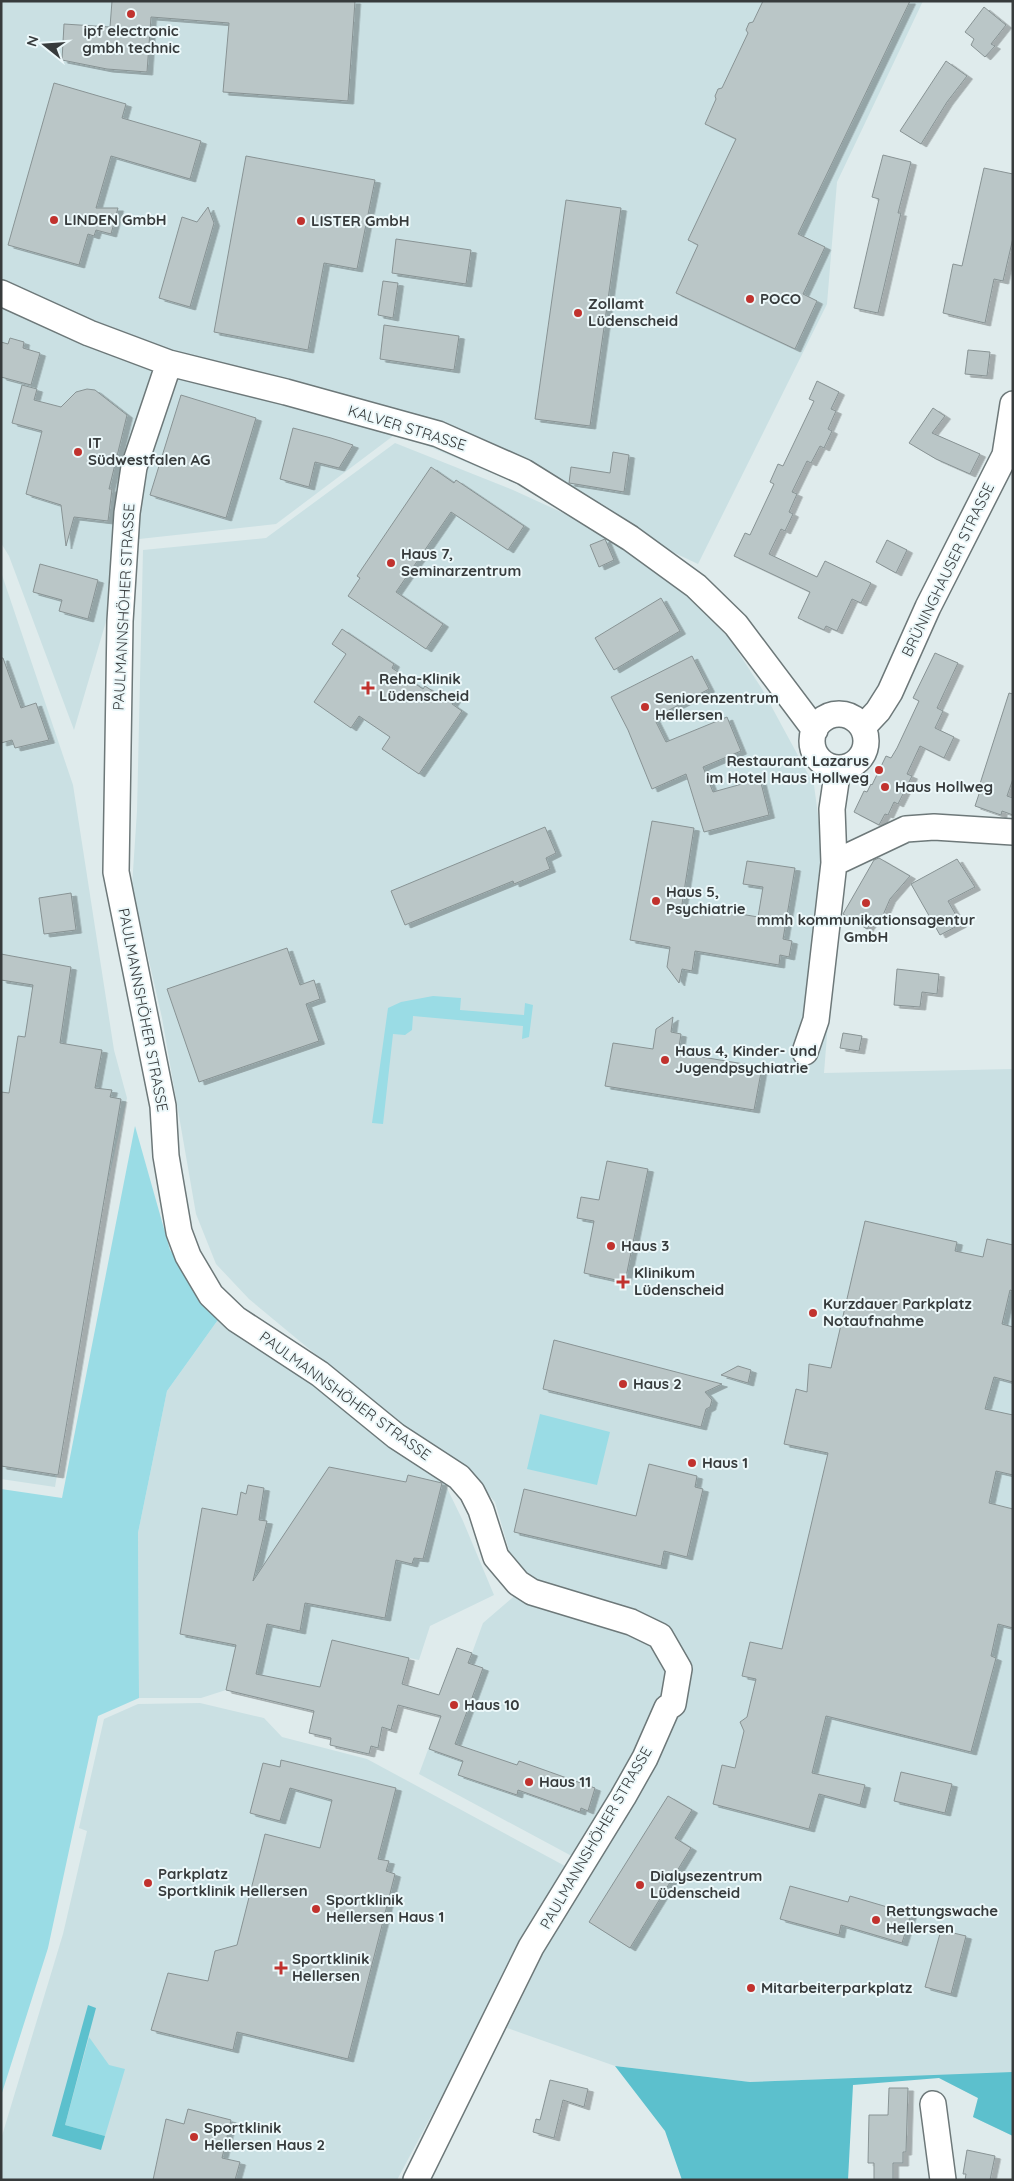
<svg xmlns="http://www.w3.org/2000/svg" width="1014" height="2181" font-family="Quicksand,sans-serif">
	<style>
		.built { fill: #cae0e3 }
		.green { fill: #9adce5 }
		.forest { fill: #5cc0cd }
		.building { fill: #bac6c7; stroke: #889394; filter: url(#shadow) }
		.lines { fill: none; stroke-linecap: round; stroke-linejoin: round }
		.minor-casing { stroke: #6d7879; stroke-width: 28 }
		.minor { stroke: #fff; stroke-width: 25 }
		.poi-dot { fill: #c1322e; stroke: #ecf8fa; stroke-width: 2 }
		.labels { text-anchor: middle; stroke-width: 4; stroke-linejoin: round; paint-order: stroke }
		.poi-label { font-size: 15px; font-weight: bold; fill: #373b3c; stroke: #ecf8fa; text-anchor: start }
		.street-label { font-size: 15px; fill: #373b3c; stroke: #ecf8fa }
	</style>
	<defs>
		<filter id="shadow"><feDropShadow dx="5.5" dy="3" stdDeviation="0" flood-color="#0004"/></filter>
	</defs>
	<rect width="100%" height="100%" fill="#dfebec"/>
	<path class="built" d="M1 1H923L837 182 827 304 698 564 624 529 397 433 276 524 130 540 74 730 9 556 1 543Z
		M395 443 513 490 609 534 689 598 729 638 762 689 814 785 822 845 814 949 830 998 824 1073 1013 1069V2136L973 2117 978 2098 939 2078 914 2076 750 2082 615 2066 507 2028 546 1948 594 1868 419 1774 440 1717 435 1714 440 1692 457 1648 472 1653 483 1623 534 1579 511 1557 495 1502 464 1466 390 1416 249 1299 216 1264 196 1214 162 1018 132 886 137 811 143 550 266 538Z
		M1 572 73 785 114 1050 127 1098 101 1213 55 1487 1 1479Z
		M220 1317 281 1359 431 1472 445 1484 463 1521 494 1595 430 1626 419 1660 409 1658 391 1730 382 1727 378 1748 371 1746 369 1754 330 1745 331 1738 309 1733 314 1711 226 1690 201 1698H139L138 1533 167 1391Z
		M200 1703 264 1718 282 1737 367 1759 565 1866 397 2180H1V2139L63 1934 87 1831 79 1828 104 1719 138 1704Z"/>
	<path class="green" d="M433 996 461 998 460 1010 524 1015 525 1003 533 1005 529 1037 522 1039 523 1026 413 1016 412 1030 405 1035 393 1034 383 1124 372 1123 388 1008 401 1002Z
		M135 1126 170 1250 220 1317 167 1391 138 1533 139 1698 98 1716 48 1948 1 2096V1489L62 1498Z
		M540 1414 610 1432 597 1485 527 1469Z
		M89 2037 109 2065 125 2069 105 2136 65 2125Z"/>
	<path class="forest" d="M88 2005 96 2008 65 2125 105 2136 101 2150 52 2136Z
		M615 2066 750 2082 1013 2072V2136L973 2117 978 2098 939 2078 853 2085 848 2180H682L665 2131Z"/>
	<path class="building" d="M112 1H355L348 101 223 92 229 23 151 17 147 72 107 69 62 60 64 24 110 27Z
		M763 1H910L798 234 825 247 803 294 817 301 795 349 676 293 698 245 688 240 736 139 705 124 716 99 715 96 718 89 722 88 748 33 746 30 749 23 753 22Z
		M984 7 1006 25 991 44 995 46 985 57 971 45 974 39 965 32Z
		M946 61 967 76 947 102 921 144 900 131Z
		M54 83 126 104 122 118 201 141 190 179 111 156 96 208H118L111 234 96 230 94 236 88 234 79 265 8 245Z
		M883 155 911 162 898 213H901L878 313 854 308 879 199 872 197Z
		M246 156 375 180 357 269 324 263 308 350 214 332Z
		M984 168 1013 174V238L1003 281 994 279 985 323 943 313 953 264 962 266Z
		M566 200 621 208 590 426 535 419Z
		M208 207 214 223 190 307 159 298 182 217 197 222Z
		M396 239 471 250 466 284 392 273Z
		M383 281 398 283 393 318 378 315Z
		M384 325 459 336 454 370 380 359Z
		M10 338 24 342 23 348 40 353 31 385 1 377V342L8 344Z
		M968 350 990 352 987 376 965 374Z
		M817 381 839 392 831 409 836 411 828 429 832 431 824 448 820 446 811 463 807 461 792 492 797 494 789 512 793 514 785 531 781 529 769 554 817 577 825 561 871 583 861 603 852 599 837 631 826 626 824 630 798 618 810 592 734 556 745 533 750 535 774 484 770 482 778 464 783 466 814 401 809 399Z
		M22 385 37 389 34 400 61 407 76 392 87 389 95 390 127 415 109 489H112L108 521 74 517 66 546 61 505 26 494 42 431 12 423Z
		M181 395 256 418 226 518 150 495Z
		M933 408 945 416 932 433 980 454 970 474 936 459 909 443Z
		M293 428 331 438 353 445 339 468 315 462 309 487 280 479Z
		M613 452 629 455 624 492 569 483 571 467 610 473Z
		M431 467 454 483 456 480 524 526 508 550 451 512 396 592 443 624 426 649 348 596 360 578 357 576Z
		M605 539 614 560 599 567 590 545Z
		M887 540 907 550 896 573 876 562Z
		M40 564 98 580 88 619 59 611 62 600 33 592Z
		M661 598 680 631 614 670 595 638Z
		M342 629 394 664 392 668 423 689 425 686 440 696 443 691 455 699 452 704 462 711 419 774 382 749 390 737 359 716 351 728 314 702 346 654 332 644Z
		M935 653 958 663 937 708 943 711 935 728 954 737 944 758 920 746 907 774 912 776 898 804 894 802 888 815 885 814 879 825 854 812 864 791 867 792 871 784 872 785 886 756 891 758 897 748 919 701 913 698Z
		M692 656 709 689 654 718 666 742 727 717 741 751 703 767 713 792 760 779 769 815 704 832 686 774 652 789 628 730 611 697Z
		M1 658H3L21 708 36 703 49 740 15 748 12 740 1 743Z
		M1009 693 1013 694V779L1007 796 1013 798V815L1002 811 1001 815 975 806 980 791 978 790Z
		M652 821 694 828 682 904 758 917 763 887 743 884 747 861 795 868 783 939 792 941 789 957 780 955 779 965 695 951 692 971 682 969 679 983 667 967 670 947 630 940Z
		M545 827 556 853 546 858 550 869 514 884 513 881 405 925 391 891Z
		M879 858 910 876 890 899 880 922 873 920 867 929 843 914 874 860Z
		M957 859 975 887 948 901 961 924 940 935 911 884Z
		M71 893 76 930 44 934 39 898Z
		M287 948 300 985 314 980 320 999 306 1004 319 1041 199 1082 167 989Z
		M1 954 71 967 60 1043 102 1050 95 1088 112 1090 110 1097 121 1099 58 1475 1 1466V1092L9 1093 18 1036 25 1037 33 985 1 980Z
		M897 969 939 974 937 994 922 992 920 1007 894 1005Z
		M673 1017 671 1032 681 1034 678 1053 762 1067 754 1110 605 1086 613 1043 653 1049 656 1029Z
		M843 1033 862 1036 859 1051 840 1048Z
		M607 1161 648 1169 625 1282 584 1273 594 1221 577 1218 581 1197 599 1200Z
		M865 1221 957 1242 955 1251 983 1257 987 1239 1013 1245V1291L1010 1290 1002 1324 1013 1327V1382L994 1377 985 1409 1013 1415V1475L996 1471 989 1503 1013 1509V1628L998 1624 991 1656 996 1658 971 1752 826 1716 812 1773 865 1785 860 1805 819 1794 809 1829 713 1804 722 1765 735 1768 744 1731 740 1722 747 1717 756 1679 742 1676 750 1642 782 1649 828 1453 784 1444 796 1389 807 1392 809 1364 831 1368Z
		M554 1340 722 1384 705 1392 712 1400 710 1407 706 1409 701 1427 543 1389Z
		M738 1366 751 1370 748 1383 721 1375Z
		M649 1464 697 1476 695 1487 703 1489 687 1557 664 1551 661 1566 514 1532 524 1489 636 1516Z
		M329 1467 406 1482 408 1475 442 1483 423 1559 414 1558 412 1564 396 1560 385 1618 305 1603 300 1631 267 1624 256 1674 320 1687 332 1640 409 1658 402 1684 439 1695 457 1648 472 1653 468 1663 483 1668 455 1744 517 1765 519 1761 595 1788 588 1811 581 1808 580 1812 518 1790 517 1795 458 1775 463 1761 429 1749 441 1716 417 1710 398 1705 391 1730 382 1727 378 1748 371 1746 369 1754 330 1745 331 1738 309 1733 314 1711 226 1690 236 1645 180 1634 202 1508 237 1515 241 1492 246 1494 248 1485 264 1488 259 1520 267 1521 253 1581Z
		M281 1760 396 1788 378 1859 389 1861 386 1871 395 1874 348 2059 237 2032 233 2050 151 2030 168 1973 208 1981 215 1951 237 1945 265 1834 320 1848 332 1800 290 1788 280 1821 250 1813 263 1763 280 1767Z
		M901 1772 952 1784 945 1813 894 1801Z
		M668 1796 692 1810 675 1838 691 1848 630 1948 589 1922Z
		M790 1886 848 1902 850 1896 911 1914 902 1943 841 1925 839 1935 780 1919Z
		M941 1930 966 1936 951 1994 925 1987Z
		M550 2080 588 2089 584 2107 563 2100 554 2138 533 2132 536 2119 540 2120Z
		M889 2088H908L906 2152H903V2163H893V2180H874V2163H868L869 2115H888Z
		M188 2109 231 2120 222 2158 240 2162 235 2180H153L166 2119 184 2124Z
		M967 2150 995 2156 990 2180H965L966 2174H963Z"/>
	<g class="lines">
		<defs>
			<path id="minor" d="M1 293 89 333 169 363 286 392 438 434 524 472 630 538 696 586 736 625 815 730
				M169 363 134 467 127 513 120 621 116 872 163 1106 166 1156 179 1232 188 1256 211 1295 236 1319 320 1374 396 1436 459 1477 472 1492 481 1510 496 1557 518 1583 532 1592 631 1622 660 1636 679 1669 673 1704 667 1708 645 1758 623 1797 531 1947 416 2180
				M812 741a27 27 0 1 1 54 0a27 27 0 1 1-54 0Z
				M863 727 878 711 890 692 928 607 1005 455 1013 404
				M834 863 906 829 934 827 1013 832
				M805 1052 816 1020 834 863 832 809 838 768
				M933 2104 943 2180"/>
		</defs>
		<use href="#minor" class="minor-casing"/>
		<use href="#minor" class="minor"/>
	</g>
	<g class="poi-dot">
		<circle cx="131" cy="14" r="5"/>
		<circle cx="54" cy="220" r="5"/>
		<circle cx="301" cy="221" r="5"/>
		<circle cx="750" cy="299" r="5"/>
		<circle cx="578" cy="313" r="5"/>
		<circle cx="78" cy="452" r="5"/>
		<circle cx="391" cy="563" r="5"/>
		<path d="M365.5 680.5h5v5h5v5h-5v5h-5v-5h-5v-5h5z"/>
		<circle cx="645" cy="707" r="5"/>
		<circle cx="879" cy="770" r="5"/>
		<circle cx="885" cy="787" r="5"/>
		<circle cx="656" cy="901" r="5"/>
		<circle cx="866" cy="903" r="5"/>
		<circle cx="665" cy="1060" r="5"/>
		<circle cx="611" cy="1246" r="5"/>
		<path d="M620.5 1274.5h5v5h5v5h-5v5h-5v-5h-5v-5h5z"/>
		<circle cx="813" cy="1313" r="5"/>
		<circle cx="623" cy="1384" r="5"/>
		<circle cx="692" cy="1463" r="5"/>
		<circle cx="454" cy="1705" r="5"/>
		<circle cx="529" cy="1782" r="5"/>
		<circle cx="148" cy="1883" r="5"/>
		<circle cx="640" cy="1885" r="5"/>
		<circle cx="316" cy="1909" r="5"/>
		<circle cx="876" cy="1920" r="5"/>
		<path d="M278.5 1960.5h5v5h5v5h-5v5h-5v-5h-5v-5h5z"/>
		<circle cx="751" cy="1988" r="5"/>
		<circle cx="194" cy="2137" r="5"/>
	</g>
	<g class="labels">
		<g class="poi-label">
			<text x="131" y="36" text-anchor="middle">ipf electronic<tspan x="131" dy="17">gmbh technic</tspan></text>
			<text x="64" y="225">LINDEN GmbH</text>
			<text x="311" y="226">LISTER GmbH</text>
			<text x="760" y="304">POCO</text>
			<text x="588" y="309">Zollamt<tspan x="588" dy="17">Lüdenscheid</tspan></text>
			<text x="88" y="448">IT<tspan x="88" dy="17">Südwestfalen AG</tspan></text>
			<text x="401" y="559">Haus 7,<tspan x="401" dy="17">Seminarzentrum</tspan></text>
			<text x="379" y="684">Reha-Klinik<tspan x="379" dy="17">Lüdenscheid</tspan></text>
			<text x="655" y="703">Seniorenzentrum<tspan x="655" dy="17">Hellersen</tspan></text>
			<text x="869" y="766" text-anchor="end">Restaurant Lazarus<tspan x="869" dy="17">im Hotel Haus Hollweg</tspan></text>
			<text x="895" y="792">Haus Hollweg</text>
			<text x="666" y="897">Haus 5,<tspan x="666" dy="17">Psychiatrie</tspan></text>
			<text x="866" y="925" text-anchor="middle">mmh kommunikationsagentur<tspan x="866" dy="17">GmbH</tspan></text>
			<text x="675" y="1056">Haus 4, Kinder- und<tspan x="675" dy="17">Jugendpsychiatrie</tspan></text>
			<text x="621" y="1251">Haus 3</text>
			<text x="634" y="1278">Klinikum<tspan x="634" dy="17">Lüdenscheid</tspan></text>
			<text x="823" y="1309">Kurzdauer Parkplatz<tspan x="823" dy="17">Notaufnahme</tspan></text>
			<text x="633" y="1389">Haus 2</text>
			<text x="702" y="1468">Haus 1</text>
			<text x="464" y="1710">Haus 10</text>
			<text x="539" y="1787">Haus 11</text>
			<text x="158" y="1879">Parkplatz<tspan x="158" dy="17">Sportklinik Hellersen</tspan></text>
			<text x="650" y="1881">Dialysezentrum<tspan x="650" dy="17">Lüdenscheid</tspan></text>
			<text x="326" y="1905">Sportklinik<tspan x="326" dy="17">Hellersen Haus 1</tspan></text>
			<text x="886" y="1916">Rettungswache<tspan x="886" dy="17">Hellersen</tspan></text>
			<text x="292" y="1964">Sportklinik<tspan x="292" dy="17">Hellersen</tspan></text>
			<text x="761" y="1993">Mitarbeiterparkplatz</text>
			<text x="204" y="2133">Sportklinik<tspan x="204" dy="17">Hellersen Haus 2</tspan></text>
		</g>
		<g class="street-label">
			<text transform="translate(407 428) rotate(17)" y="5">KALVER STRASSE</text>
			<text transform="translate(948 570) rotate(-64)" y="5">BRÜNINGHAUSER STRASSE</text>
			<text transform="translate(124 607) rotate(-87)" y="5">PAULMANNSHÖHER STRASSE</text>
			<text transform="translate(143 1010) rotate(79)" y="5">PAULMANNSHÖHER STRASSE</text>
			<text transform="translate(345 1396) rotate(36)" y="5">PAULMANNSHÖHER STRASSE</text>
			<text transform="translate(596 1838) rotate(-60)" y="5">PAULMANNSHÖHER STRASSE</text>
		</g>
	</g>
	<rect width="1014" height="2181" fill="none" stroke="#373b3c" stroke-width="5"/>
	<g transform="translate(45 45) rotate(287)" stroke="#ecf8fa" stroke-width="4" paint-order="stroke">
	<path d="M0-4L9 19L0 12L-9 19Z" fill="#373b3c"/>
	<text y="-8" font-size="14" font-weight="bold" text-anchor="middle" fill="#373b3c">N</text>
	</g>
</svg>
